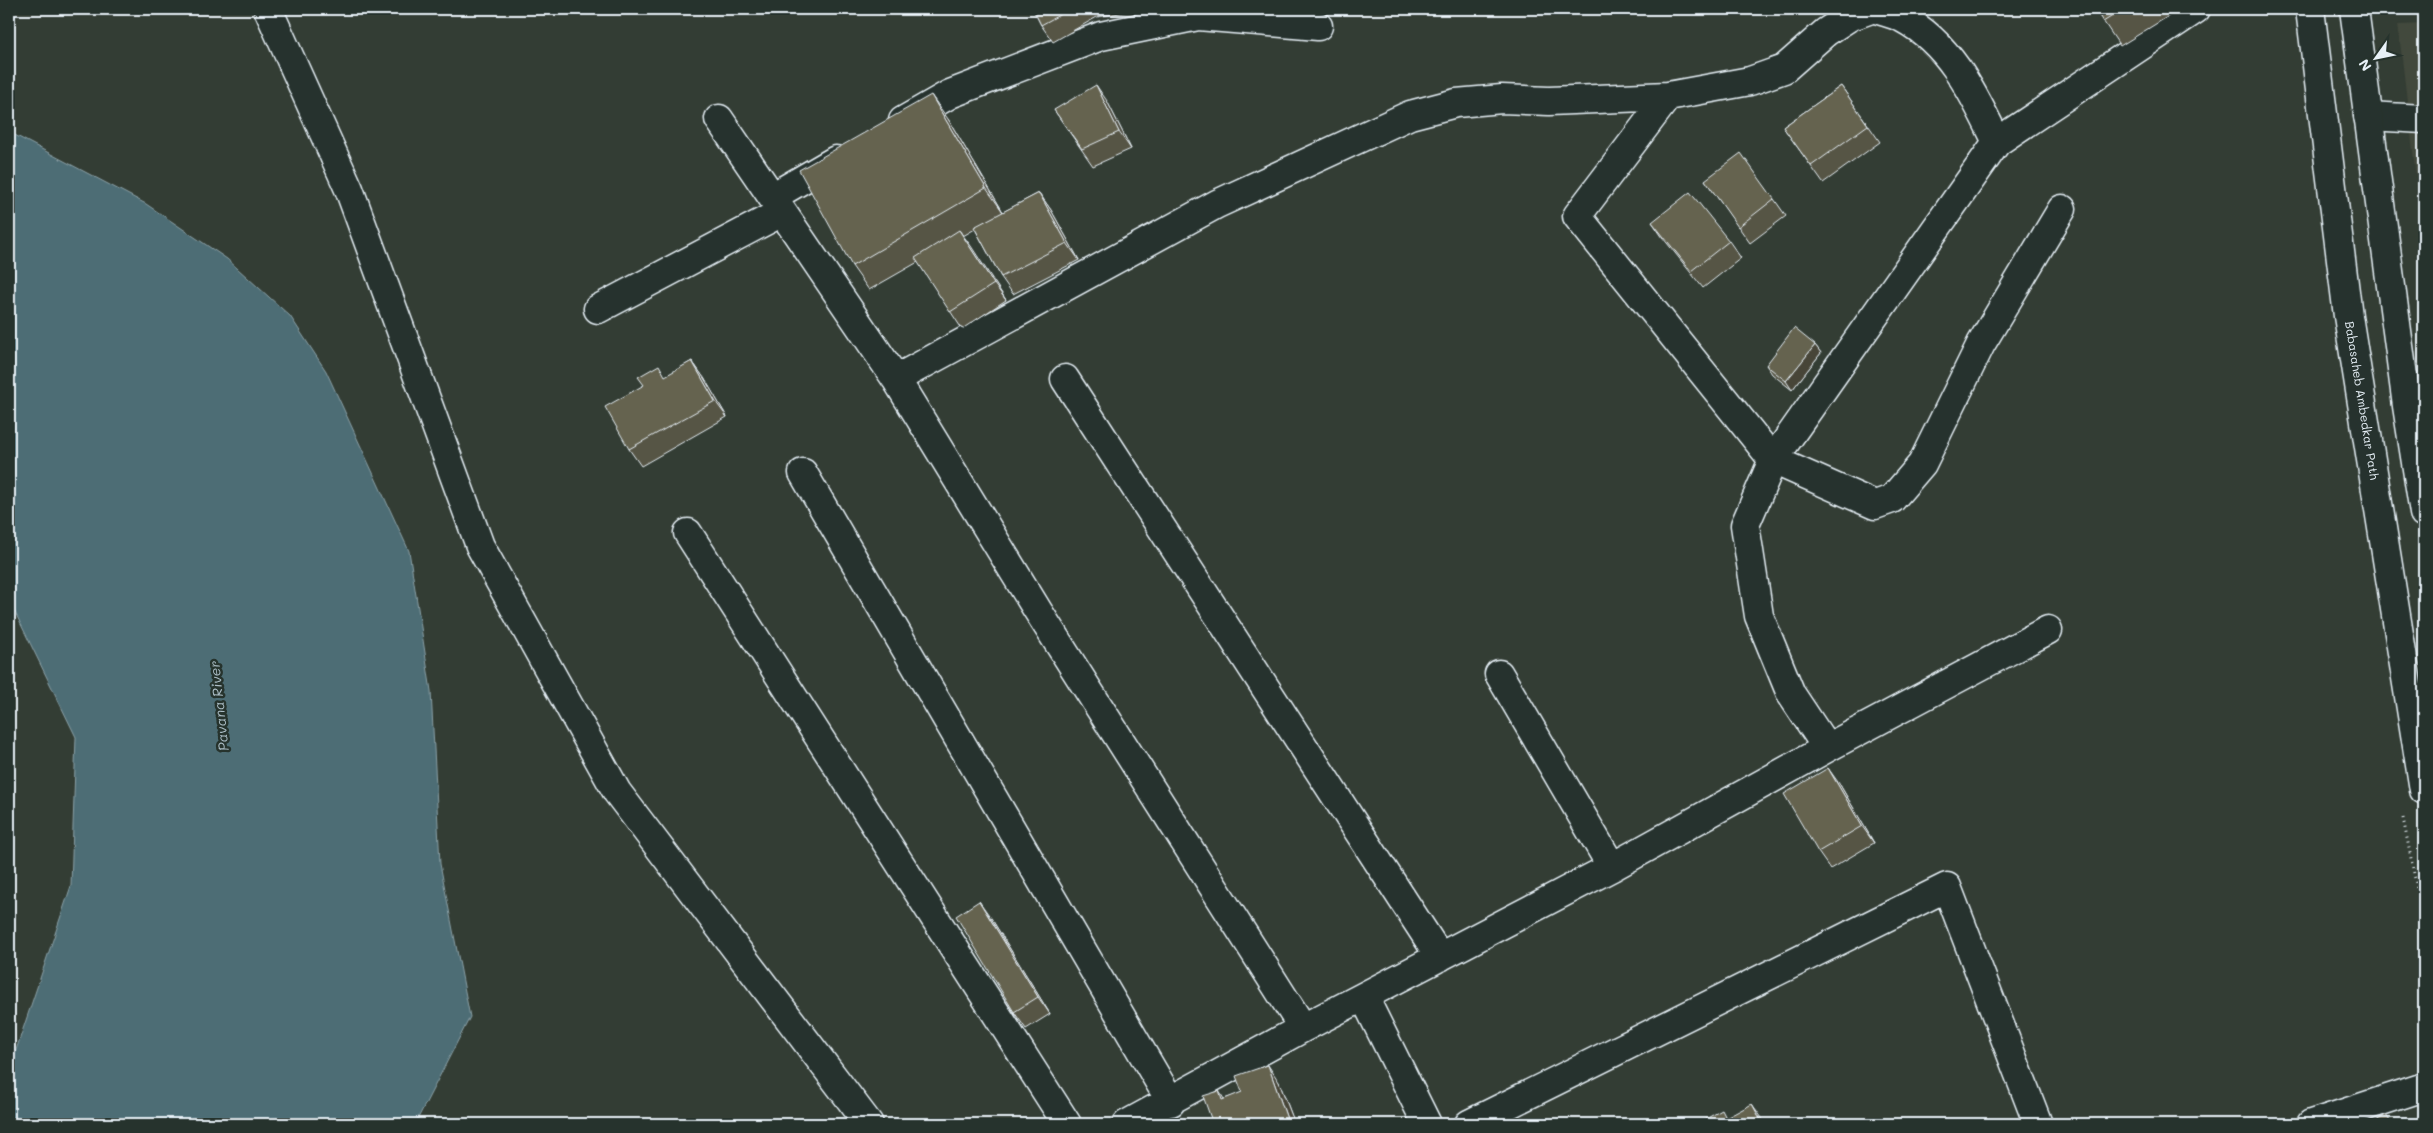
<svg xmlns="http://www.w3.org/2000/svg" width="2433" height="1133" font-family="Mali,sans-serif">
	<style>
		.built { fill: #42483c }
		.water { fill: #4e6d75; stroke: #8ca2a9 }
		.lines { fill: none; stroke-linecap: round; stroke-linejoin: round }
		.lane-casing { stroke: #e8f1f8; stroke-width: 21 }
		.street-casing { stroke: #e8f1f8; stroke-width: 31 }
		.secondary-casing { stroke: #e8f1f8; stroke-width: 31 }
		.path { stroke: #e8f1f8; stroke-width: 3; stroke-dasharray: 1 4; stroke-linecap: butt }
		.lane { stroke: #26332d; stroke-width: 18 }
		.street { stroke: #26332d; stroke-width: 28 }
		.secondary { stroke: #26332d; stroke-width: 28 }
		.wall { fill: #575544; stroke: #e8f1f8 }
		.shaded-wall { fill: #474537; stroke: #e8f1f8 }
		.building { fill: #65634f; stroke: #e8f1f8 }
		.labels { text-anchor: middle; stroke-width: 5; stroke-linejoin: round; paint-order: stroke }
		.street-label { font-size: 12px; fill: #e8f1f8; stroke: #26332d }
		.water-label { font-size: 14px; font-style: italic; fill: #aabcc4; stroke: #26332d }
	</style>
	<rect width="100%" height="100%" fill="#333d34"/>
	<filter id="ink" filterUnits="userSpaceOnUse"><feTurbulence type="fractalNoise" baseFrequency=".02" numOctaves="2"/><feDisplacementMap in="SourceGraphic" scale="10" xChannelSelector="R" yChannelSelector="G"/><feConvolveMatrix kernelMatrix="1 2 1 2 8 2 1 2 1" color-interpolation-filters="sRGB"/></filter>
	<g filter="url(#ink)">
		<path class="built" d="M2424 24V245L2398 25Z"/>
		<path class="water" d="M9 132 146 204 227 259 290 316 326 371 409 551 431 691 440 864 470 1017 415 1124H9V1071L71 886 76 737 9 600Z"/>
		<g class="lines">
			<defs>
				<path id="lane" d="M2407 406 2424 409"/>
				<path id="street" d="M268 9 349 189 480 546 617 792 869 1124
					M1876 9C1884 12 1894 14 1902 18 1951 44 1974 95 1997 142
					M1668 96 1577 216 1773 460 1875 505 1892 499 1922 464 1981 344 2062 209
					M2368 116 2424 119
					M719 119 896 379 1038 611 1303 1028
					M903 121 950 94 1101 36 1198 16 1318 26
					M772 197 836 160
					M598 309 782 212
					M896 379 1217 204 1410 115 1456 103 1502 99 1549 101 1668 96 1750 81 1784 69 1826 32 1849 17 1871 9
					M1065 379 1440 957
					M803 473 1171 1102
					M688 533 1067 1124
					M1499 674 1612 867
					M1827 748 1791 694 1759 616 1745 525 1773 460 1997 142 2196 9
					M1364 997 1427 1124
					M1127 1124 1303 1028 1612 867 1827 748 2048 630
					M1469 1124 1947 887 2038 1124
					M2311 1124 2424 1087"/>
				<g id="secondary">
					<path id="s1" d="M2310 9 2348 316 2424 790"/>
					<path d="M2354 9 2407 406 2424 513"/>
				</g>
			</defs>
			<use href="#lane" class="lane-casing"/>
			<use href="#street" class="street-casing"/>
			<use href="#secondary" class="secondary-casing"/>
			<path class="path" d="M2403 818 2424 924"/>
			<use href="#lane" class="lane"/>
			<use href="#street" class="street"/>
			<use href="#secondary" class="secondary"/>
		</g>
		<path class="wall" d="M1033 9H1142L1097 17 1053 42 1041 25Z
			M2095 9H2180L2120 46Z
			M1841 86 1880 142 1823 183 1783 127Z
			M1107 101 1131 149 1093 166 1054 110Z
			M948 119 1003 212 1039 193 1051 210 1079 260 1013 294 1001 277 975 229 963 236 1006 300 962 329 918 262 869 290 852 266Z
			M1705 180 1774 199 1786 216 1750 243Z
			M1652 222 1729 241 1741 258 1703 288 1663 238Z
			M1815 345 1821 353 1792 390 1772 374 1766 365Z
			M692 361 704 378 727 417 641 466 629 449 667 376Z
			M1840 785 1874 843 1830 869 1818 852Z
			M991 918 1050 1014 1026 1029 1014 1012Z
			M1279 1082 1295 1124H1213L1219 1091 1224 1099Z"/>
		<path class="shaded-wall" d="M1096 85 1107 101 1131 149 1119 132Z
			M931 95 948 119 1003 212 986 188Z
			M1039 193 1051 210 1079 260 1067 243Z
			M959 230 971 246 1006 300 994 284Z
			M1815 345 1821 353 1792 390 1786 381Z
			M692 361 704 378 727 417 715 401Z
			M1828 768 1840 785 1874 843 1862 826Z
			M979 901 991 918 1050 1014 1038 997Z
			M1268 1065 1279 1082 1295 1124H1291L1287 1119Z
			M1752 1104 1764 1121 1766 1124H1763Z"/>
		<path class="building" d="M1033 9H1070L1041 25Z
			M2095 9H2124L2103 22Z
			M1096 85 1119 132 1082 149 1054 110Z
			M1841 86 1868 125 1811 166 1783 127Z
			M931 95 986 188 852 266 799 170Z
			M1741 153 1774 199 1738 227 1705 180Z
			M1690 192 1729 241 1691 271 1652 222Z
			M1039 193 1067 243 1001 277 974 227Z
			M959 230 994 284 950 312 915 258Z
			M1794 328 1815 345 1786 381 1766 365Z
			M692 361 715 401 629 449 605 407 644 385 638 377 659 365 665 376Z
			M1828 768 1862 826 1818 852 1784 794Z
			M979 901 1038 997 1014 1012 956 916Z
			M1268 1065 1287 1119 1271 1124H1213L1203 1096 1219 1091 1222 1100 1242 1092 1236 1076Z
			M1752 1104 1763 1124H1701L1700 1122 1722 1110 1726 1118Z
			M2386 1115 2392 1124H2371Z"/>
	</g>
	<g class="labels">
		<g class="street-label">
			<text dy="4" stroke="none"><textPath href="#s1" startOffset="395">Babasaheb Ambedkar Path</textPath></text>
		</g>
		<g class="water-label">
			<text transform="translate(219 706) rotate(-96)" y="5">Pavana River</text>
		</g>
	</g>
	<rect width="2433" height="1133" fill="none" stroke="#26332d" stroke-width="30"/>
	<rect x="15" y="15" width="2403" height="1103" fill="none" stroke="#e8f1f8" stroke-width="2" filter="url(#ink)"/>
	<g transform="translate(2376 58) rotate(237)" stroke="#26332d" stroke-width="4" paint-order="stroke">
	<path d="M0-4L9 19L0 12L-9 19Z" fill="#e8f1f8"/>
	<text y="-8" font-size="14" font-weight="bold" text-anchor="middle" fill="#e8f1f8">N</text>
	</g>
</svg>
